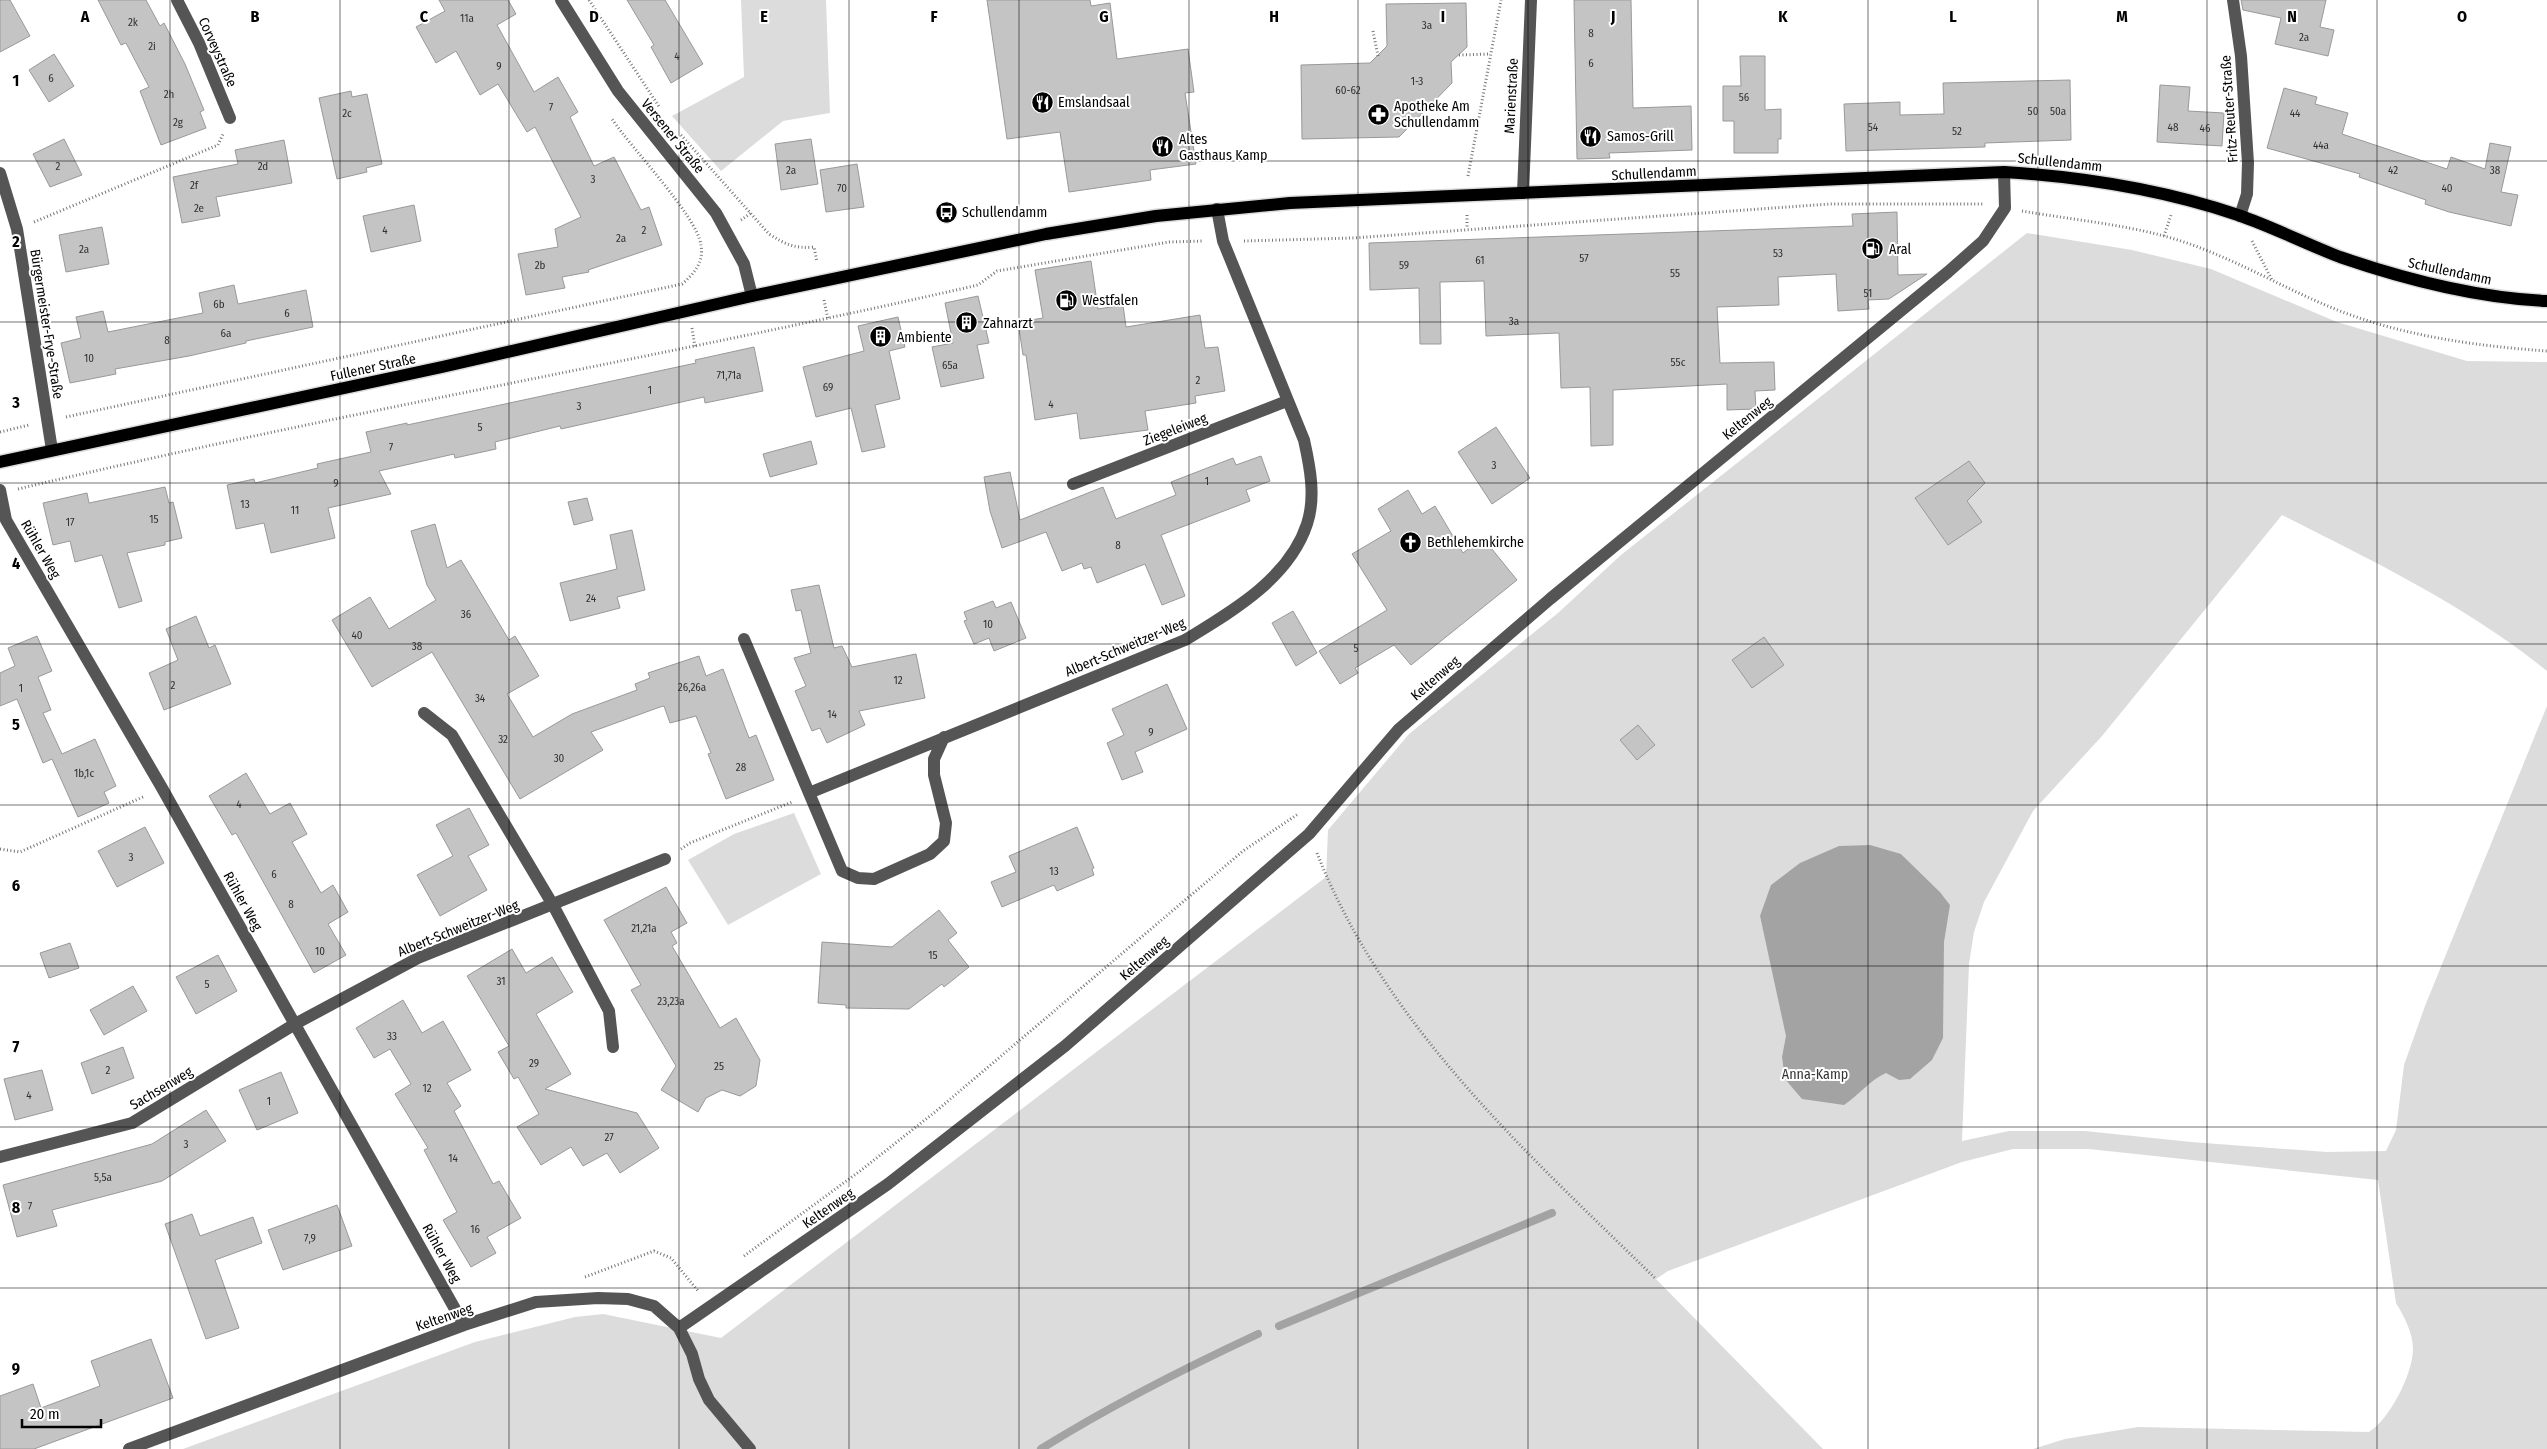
<svg xmlns="http://www.w3.org/2000/svg" width="2547" height="1449" font-family="'Fira Sans Condensed',sans-serif">
	<style>
		.green { fill: #dcdcdc; fill-rule: evenodd }
		.water { fill: #a3a3a3 }
		.lines { fill: none; stroke-linecap: round; stroke-linejoin: round }
		.stream { stroke: #a3a3a3; stroke-width: 8 }
		.building { fill: #c4c4c4; stroke: #999 }
		.major-casing { stroke: #dbdbdb; stroke-width: 15 }
		.path { stroke: #777; stroke-width: 3; stroke-dasharray: 1 2.5; stroke-linecap: butt }
		.minor { stroke: #555; stroke-width: 12 }
		.major { stroke: #000; stroke-width: 12 }
		.grid { fill: none; stroke: #000; stroke-width: 1; stroke-opacity: 0.55 }
		.labels { text-anchor: middle; stroke-width: 4; stroke-linejoin: round; paint-order: stroke }
		.number-label { font-size: 11px; fill: #313131 }
		.street-label { font-size: 14px; fill: #000; stroke: #fff }
		.poi-label { font-size: 14px; fill: #000; stroke: #fff; text-anchor: start }
		.park-label { font-size: 14px; fill: #333; stroke: #fff }
		.grid-label { font-size: 16px; text-anchor: middle; font-weight: bold; fill: #000; stroke: #fff; stroke-width: 4; stroke-linejoin: round; paint-order: stroke }
	</style>
	<rect width="100%" height="100%" fill="#fff"/>
	<path class="green" d="M741 0H826L830 113 783 121 721 171 672 116 744 77Z
		M2027 233 2132 250 2211 269 2337 322 2467 361 2547 362V671C2467 606 2373 561 2282 515L2102 736 2033 811 1984 902 1974 932 1969 964 1962 1141 2009 1131H2085L2191 1142 2327 1152 2386 1151 2396 1130 2404 1065 2425 1006 2547 706V1449H2033L2065 1439 2138 1427 2369 1432C2389 1420 2413 1374 2413 1349 2413 1333 2404 1316 2396 1303L2378 1180 2089 1149H2013L1962 1162 1668 1271 1656 1279 1823 1449H183L475 1342 575 1317 603 1314 721 1338 1326 877 1328 830 1409 734 1558 613 1621 555ZM1901 854 1940 892 1950 905 1793 983 1775 979 1760 916Z
		M794 813 821 874 728 925 688 860 734 834Z"/>
	<path class="water" d="M1870 845 1901 854 1940 892 1950 905 1944 942 1943 1038 1932 1060 1910 1079 1899 1080 1886 1073C1870 1080 1859 1095 1844 1105L1802 1099 1785 1079 1782 1057 1786 1036 1760 916 1771 885 1800 863 1839 846Z"/>
	<g class="lines">
		<path class="stream" d="M1279 1326 1552 1213
			M1041 1449C1111 1405 1183 1369 1258 1334"/>
	</g>
	<path class="building" d="M0 0H10L30 36 0 52Z
		M98 0H146L160 26 164 23 185 64 204 110 200 112 206 128 161 145 140 91 149 87 126 43 121 45Z
		M439 0H508L516 14 497 25 534 92 558 77 578 112 570 117 594 166 614 157 641 210 649 207 662 245 588 270 589 272 562 277 565 288 526 295 518 254 558 247 555 229 581 217 535 127 527 132 498 84 480 95 456 51 436 63 416 27 445 11Z
		M627 0H665L703 64 671 83 651 47 654 45Z
		M987 0H1090L1091 6 1110 3 1117 59 1188 49 1194 92 1185 93 1196 164 1150 170 1151 180 1069 192 1060 132 1007 139Z
		M1574 0H1631L1633 108 1691 106 1692 150 1609 153 1610 158 1577 159Z
		M2241 0H2326L2320 27 2334 30 2328 56 2275 44 2281 18 2243 10Z
		M1466 3 1467 47 1451 62 1452 83 1399 137 1302 139 1301 65 1370 63 1387 46 1386 4Z
		M54 54 74 86 49 102 29 70Z
		M1740 56H1765V110L1781 109V139H1778V153H1734V121H1723V86H1741Z
		M2070 80 2071 140 1985 143V147L1846 151 1844 104 1900 102V115L1944 114 1943 83Z
		M2160 85 2190 87 2188 111 2224 113 2222 146 2157 142Z
		M2284 88 2317 97 2315 104 2348 113 2342 134 2447 169 2451 157 2485 169 2490 143 2511 147 2501 192 2518 195 2511 226 2449 212 2425 204 2426 200 2359 177 2360 174 2267 148Z
		M351 91 352 97 367 94 382 164 366 168 367 172 337 179 319 98Z
		M64 139 82 175 50 187 33 154Z
		M811 139 818 184 781 190 775 144Z
		M284 140 292 183 216 197 220 216 182 223 173 177 238 164 235 150Z
		M857 164 864 207 826 212 820 170Z
		M414 205 421 241 371 252 363 216Z
		M1897 212 1898 275 1927 274 1889 299 1868 300 1869 309 1838 311 1836 274 1778 277 1779 305 1717 307 1720 363 1774 362 1775 390 1755 391 1756 409 1727 410V384L1613 390V445L1591 446 1590 387 1561 388 1559 333 1486 336 1484 281 1440 282 1441 344H1420L1419 288 1370 290 1369 243 1853 226 1852 214Z
		M102 227 109 264 66 272 59 235Z
		M1091 261 1098 309 1123 305 1126 327 1200 315 1205 348 1218 347 1225 391 1195 396 1196 403 1145 411 1148 430 1080 439 1077 413 1035 420 1026 355H1023L1018 322 1043 318 1035 270Z
		M234 285 238 304 306 290 313 327 246 341V343L189 356 115 369 116 374 70 383 61 343 81 338 76 317 103 311 108 332 203 313 199 293Z
		M978 296 989 343 977 345 984 378 941 387 932 347 953 343 945 303Z
		M898 317 905 347 889 351 900 399 875 405 885 447 862 452 851 408 816 417 803 367 864 351 858 326Z
		M754 347 763 391 705 403 704 397 561 429 560 426 495 442 496 449 455 458 454 454 379 471 391 494 328 508 335 538 271 553 264 523 236 529 227 485 254 479 255 483 318 468 317 464 371 452 366 432 407 423V425L696 363 695 360Z
		M1496 427 1530 478 1492 504 1458 452Z
		M811 441 817 464 770 477 763 454Z
		M1261 456 1270 481 1246 490 1250 501 1161 535 1185 596 1162 605 1145 564 1097 583 1091 567 1084 569 1082 563 1062 571 1046 532 1002 548 990 511 984 477 1010 472 1020 520 1103 487 1116 519 1176 495 1171 482 1233 458 1236 465Z
		M1969 461 1985 483 1967 501 1982 522 1948 545 1915 498Z
		M165 487 169 503 173 502 182 538 165 542V545L127 553 142 601 119 608 102 555 75 562 70 541 53 545 43 503 87 493 89 503Z
		M1408 490 1422 514 1435 506 1463 553 1483 538 1517 580 1411 665 1394 645 1355 668 1358 673 1340 684 1319 651 1387 610 1352 554 1391 531 1378 509Z
		M587 498 593 520 574 525 568 502Z
		M435 524 447 568 461 560 509 640 515 636 539 676 507 694 533 737 572 714 637 690 635 684 650 678 648 673 699 656 706 676 723 669 749 738 756 735 774 780 726 799 708 754 711 753 696 716 670 723 664 706 660 707 591 732 603 750 520 799 432 652 372 687 332 620 370 597 389 629 436 600 427 585 411 531Z
		M632 530 645 590 617 597 620 608 570 621 560 583 617 569 610 535Z
		M819 585 834 648 842 646 852 667 916 654 925 698 859 711 865 725 827 743 820 728 812 731 795 691 806 686 794 658 811 653 801 610 796 611 791 590Z
		M993 601 996 608 1011 602 1026 638 994 651 989 638 974 644 964 621 967 620 964 612Z
		M1293 611 1317 653 1296 666 1272 623Z
		M196 616 209 648 215 645 231 684 164 710 149 673 178 660 166 629Z
		M37 636 52 671 38 677 51 710 43 713 62 754 95 739 116 786 104 792 109 803 78 817 52 759 43 763 17 699 0 706V673L15 666 8 648Z
		M1764 637 1784 665 1752 688 1732 660Z
		M1167 684 1187 729 1135 752 1143 772 1122 780 1107 743 1124 735 1112 709Z
		M1638 725 1655 745 1637 760 1620 740Z
		M246 773 270 814 290 803 307 834 292 842 321 893 333 885 348 912 328 924 346 955 314 973 236 833 232 835 209 796Z
		M469 808 489 845 468 856 487 890 440 916 417 875 453 856 436 825Z
		M145 827 164 863 117 887 98 851Z
		M1077 827 1094 868 1092 869 1094 875 1057 891 1054 885 1002 907 991 882 1016 872 1009 856Z
		M666 887 687 923 671 932 677 943 672 946 720 1028 736 1018 760 1060 756 1086 740 1096 722 1090 706 1098 698 1112 661 1090 676 1066 631 990 641 985 604 920Z
		M939 910 957 933 948 940 969 967 944 987 942 984 909 1009 846 1008V1005L818 1003 822 942 892 947Z
		M70 943 79 968 49 978 40 953Z
		M512 949 526 973 552 957 573 992 536 1014 571 1074 545 1089 637 1113 659 1148 620 1173 607 1153 583 1166 571 1147 541 1165 517 1127 539 1114 518 1077 514 1079 498 1052 509 1046 467 976Z
		M218 955 237 991 196 1014 176 977Z
		M133 986 147 1011 104 1035 90 1010Z
		M403 1000 422 1033 443 1021 471 1070 447 1083 461 1106 454 1111 493 1184 499 1181 521 1218 487 1237 496 1253 471 1267 443 1220 457 1212 424 1150 428 1148 395 1094 411 1084 390 1049 374 1058 356 1028Z
		M123 1047 134 1078 92 1094 81 1063Z
		M42 1070 53 1110 15 1120 4 1079Z
		M281 1072 298 1113 257 1130 239 1090Z
		M206 1110 226 1141 162 1181 52 1210 57 1226 17 1237 3 1185 152 1144Z
		M337 1205 352 1246 283 1270 268 1230Z
		M192 1214 200 1236 253 1217 262 1243 215 1260 239 1328 206 1339 165 1224Z
		M151 1339 173 1398 34 1449H0V1396L33 1384 41 1408 100 1386 91 1361Z"/>
	<g class="lines">
		<defs>
			<path id="major" d="M0 462 442 367 752 296 1046 234 1156 216 1290 203 2004 172C2085 177 2161 189 2238 215 2273 227 2306 244 2340 257 2407 280 2476 298 2547 301"/>
		</defs>
		<use href="#major" class="major-casing"/>
		<path class="path" d="M589 0 660 108
			M1373 31 1378 56
			M1459 55 1490 54
			M681 135 769 234C785 244 795 249 814 247L817 262
			M1468 176 1501 0
			M2022 211C2068 219 2120 224 2164 236 2224 252 2278 286 2335 309 2402 336 2476 346 2547 351
			M1467 215V229
			M741 220 751 213
			M34 222 218 145 223 134
			M2164 236 2171 215
			M1244 241 1352 238 1830 204H1984
			M2252 241 2272 280
			M824 300 828 319
			M692 328 695 347
			M66 417 682 284C694 274 704 262 701 245 697 216 632 149 612 119
			M0 432 29 425
			M18 489C336 413 659 358 978 285L997 271 1169 242 1203 241
			M0 849 20 852 145 796
			M681 849 690 843 792 802
			M1317 853C1385 1026 1526 1152 1656 1279
			M744 1256 860 1171 935 1112 1243 851 1298 814
			M585 1277 654 1251 671 1258 699 1292"/>
		<path class="minor" d="M177 0 199 43 230 118
			M561 0 618 91 716 213 744 264 752 296
			M2233 0 2241 56 2248 163 2247 194 2240 216
			M0 173 17 229 52 450
			M1523 193 1531 0
			M1073 484 1287 401
			M0 490 6 520 162 788 464 1325
			M744 639 842 871 858 878 874 879 930 854 944 841 946 823 934 775V759L944 737
			M424 713 452 735 553 905 609 1011 613 1047
			M809 793 1185 640C1231 612 1289 579 1307 524 1316 497 1310 467 1304 440L1223 241 1217 209
			M0 1157 132 1123 295 1024 418 958 665 859
			M679 1328 888 1184 1065 1046 1309 834 1399 729 1550 599 1948 272 1983 241 2005 208 2004 172
			M129 1449 464 1325 536 1302 598 1298 628 1299 654 1306 679 1328 692 1354 699 1379 709 1400 750 1449"/>
		<use href="#major" class="major"/>
	</g>
	<path class="grid" d="M170 0V1449M340 0V1449M509 0V1449M679 0V1449M849 0V1449M1019 0V1449M1189 0V1449M1358 0V1449M1528 0V1449M1698 0V1449M1868 0V1449M2038 0V1449M2207 0V1449M2377 0V1449M0 161H2547M0 322H2547M0 483H2547M0 644H2547M0 805H2547M0 966H2547M0 1127H2547M0 1288H2547"/>
	<defs>
		<symbol id="restaurant-disc" viewBox="-11 -11 22 22"><circle r="9.5" fill="#000" stroke="#fff"/><path d="M-5-6h1v4h1v-4h1v4h1v-4h1v5L-1.5 .5V6h-2V.5L-5-1ZM5-6V6H3V1.5H1.5Q1.5-4 5-6Z" fill="#fff"/></symbol>
		<symbol id="pharmacy-disc" viewBox="-11 -11 22 22"><circle r="9.5" fill="#000" stroke="#fff"/><path d="M-2-6h4v4h4v4h-4v4h-4v-4h-4v-4h4Z" fill="#fff"/></symbol>
		<symbol id="bus-disc" viewBox="-11 -11 22 22"><circle r="9.5" fill="#000" stroke="#fff"/><path d="M-5-6H5V4H4V6H2V4H-2V6H-4V4H-5ZM-3.5-4V0h7V-4ZM-3.5 1.2v1.5H-2V1.2ZM2 1.2v1.5H3.5V1.2Z" fill="#fff"/></symbol>
		<symbol id="fuel-disc" viewBox="-11 -11 22 22"><circle r="9.5" fill="#000" stroke="#fff"/><path d="M-5.5-6h7V0h2V4h1.3V-2.5L3-4.5l.8-.8L6-3V5H2.5V1h-1V6h-7ZM-4.2-4.7v3.2H.2V-4.7Z" fill="#fff"/></symbol>
		<symbol id="building-disc" viewBox="-11 -11 22 22"><circle r="9.5" fill="#000" stroke="#fff"/><path d="M-4-6H4V6H1V3H-1V6H-4ZM-2.5-4.3h1.7v1.8h-1.7ZM.8-4.3h1.7v1.8H.8ZM-2.5-1h1.7V.8h-1.7ZM.8-1h1.7V.8H.8Z" fill="#fff"/></symbol>
		<symbol id="church-disc" viewBox="-11 -11 22 22"><circle r="9.5" fill="#000" stroke="#fff"/><path d="M-1.2-6h2.4v3.5h3.3v2.4h-3.3V6h-2.4V-.1h-3.3v-2.4h3.3Z" fill="#fff"/></symbol>
	</defs>
	<g fill-rule="evenodd">
		<use href="#restaurant-disc" x="1030" y="90" width="25" height="25"/>
		<use href="#pharmacy-disc" x="1366" y="102" width="25" height="25"/>
		<use href="#restaurant-disc" x="1578" y="124" width="25" height="25"/>
		<use href="#restaurant-disc" x="1150" y="134" width="25" height="25"/>
		<use href="#bus-disc" x="934" y="200" width="25" height="25"/>
		<use href="#fuel-disc" x="1860" y="236" width="25" height="25"/>
		<use href="#fuel-disc" x="1054" y="288" width="25" height="25"/>
		<use href="#building-disc" x="954" y="310" width="25" height="25"/>
		<use href="#building-disc" x="868" y="324" width="25" height="25"/>
		<use href="#church-disc" x="1398" y="530" width="25" height="25"/>
	</g>
	<g class="labels">
		<g class="number-label">
			<text x="467" y="22">11a</text>
			<text x="133" y="26">2k</text>
			<text x="1427" y="29">3a</text>
			<text x="1591" y="37">8</text>
			<text x="2304" y="41">2a</text>
			<text x="152" y="50">2i</text>
			<text x="677" y="60">4</text>
			<text x="1591" y="67">6</text>
			<text x="499" y="70">9</text>
			<text x="51" y="82">6</text>
			<text x="1417" y="85">1-3</text>
			<text x="1348" y="94">60-62</text>
			<text x="169" y="98">2h</text>
			<text x="1744" y="101">56</text>
			<text x="551" y="111">7</text>
			<text x="2033" y="115">50</text>
			<text x="2058" y="115">50a</text>
			<text x="347" y="117">2c</text>
			<text x="2295" y="117">44</text>
			<text x="178" y="126">2g</text>
			<text x="1873" y="131">54</text>
			<text x="2173" y="131">48</text>
			<text x="2205" y="132">46</text>
			<text x="1957" y="135">52</text>
			<text x="2321" y="149">44a</text>
			<text x="58" y="170">2</text>
			<text x="263" y="170">2d</text>
			<text x="791" y="174">2a</text>
			<text x="2393" y="174">42</text>
			<text x="2495" y="174">38</text>
			<text x="593" y="183">3</text>
			<text x="194" y="189">2f</text>
			<text x="842" y="192">70</text>
			<text x="2447" y="192">40</text>
			<text x="199" y="212">2e</text>
			<text x="385" y="234">4</text>
			<text x="644" y="234">2</text>
			<text x="621" y="242">2a</text>
			<text x="84" y="253">2a</text>
			<text x="1778" y="257">53</text>
			<text x="1584" y="262">57</text>
			<text x="1480" y="264">61</text>
			<text x="540" y="269">2b</text>
			<text x="1404" y="269">59</text>
			<text x="1675" y="277">55</text>
			<text x="1868" y="297">51</text>
			<text x="219" y="308">6b</text>
			<text x="287" y="317">6</text>
			<text x="1514" y="325">3a</text>
			<text x="226" y="337">6a</text>
			<text x="167" y="344">8</text>
			<text x="89" y="362">10</text>
			<text x="1678" y="366">55c</text>
			<text x="950" y="369">65a</text>
			<text x="729" y="379">71,71a</text>
			<text x="1198" y="384">2</text>
			<text x="828" y="391">69</text>
			<text x="650" y="394">1</text>
			<text x="1051" y="408">4</text>
			<text x="579" y="410">3</text>
			<text x="480" y="431">5</text>
			<text x="391" y="451">7</text>
			<text x="1494" y="469">3</text>
			<text x="1207" y="485">1</text>
			<text x="336" y="487">9</text>
			<text x="245" y="508">13</text>
			<text x="295" y="514">11</text>
			<text x="154" y="523">15</text>
			<text x="70" y="526">17</text>
			<text x="1118" y="549">8</text>
			<text x="591" y="602">24</text>
			<text x="466" y="618">36</text>
			<text x="988" y="628">10</text>
			<text x="357" y="639">40</text>
			<text x="417" y="650">38</text>
			<text x="1356" y="652">5</text>
			<text x="898" y="684">12</text>
			<text x="173" y="689">2</text>
			<text x="692" y="691">26,26a</text>
			<text x="21" y="692">1</text>
			<text x="480" y="702">34</text>
			<text x="832" y="718">14</text>
			<text x="1151" y="736">9</text>
			<text x="503" y="743">32</text>
			<text x="559" y="762">30</text>
			<text x="741" y="771">28</text>
			<text x="84" y="777">1b,1c</text>
			<text x="239" y="808">4</text>
			<text x="131" y="861">3</text>
			<text x="1054" y="875">13</text>
			<text x="274" y="878">6</text>
			<text x="291" y="908">8</text>
			<text x="644" y="932">21,21a</text>
			<text x="320" y="955">10</text>
			<text x="933" y="959">15</text>
			<text x="501" y="985">31</text>
			<text x="207" y="988">5</text>
			<text x="671" y="1005">23,23a</text>
			<text x="392" y="1040">33</text>
			<text x="534" y="1067">29</text>
			<text x="719" y="1070">25</text>
			<text x="108" y="1074">2</text>
			<text x="427" y="1092">12</text>
			<text x="29" y="1099">4</text>
			<text x="269" y="1105">1</text>
			<text x="609" y="1141">27</text>
			<text x="186" y="1148">3</text>
			<text x="453" y="1162">14</text>
			<text x="103" y="1181">5,5a</text>
			<text x="30" y="1210">7</text>
			<text x="475" y="1233">16</text>
			<text x="310" y="1242">7,9</text>
		</g>
		<g class="street-label">
			<text transform="translate(218 52) rotate(66)" y="5">Corveystraße</text>
			<text transform="translate(1511 96) rotate(-87)" y="5">Marienstraße</text>
			<text transform="translate(2229 109) rotate(-94)" y="5">Fritz-Reuter-Straße</text>
			<text transform="translate(673 136) rotate(51)" y="5">Versener Straße</text>
			<text transform="translate(2060 162) rotate(6)" y="5">Schullendamm</text>
			<text transform="translate(1654 173) rotate(-3)" y="5">Schullendamm</text>
			<text transform="translate(2450 271) rotate(12)" y="5">Schullendamm</text>
			<text transform="translate(47 324) rotate(81)" y="5">Bürgermeister-Frye-Straße</text>
			<text transform="translate(373 367) rotate(-12)" y="5">Fullener Straße</text>
			<text transform="translate(1747 418) rotate(-39)" y="5">Keltenweg</text>
			<text transform="translate(1175 429) rotate(-21)" y="5">Ziegeleiweg</text>
			<text transform="translate(41 549) rotate(60)" y="5">Rühler Weg</text>
			<text transform="translate(1125 647) rotate(-23)" y="5">Albert-Schweitzer-Weg</text>
			<text transform="translate(1435 678) rotate(-41)" y="5">Keltenweg</text>
			<text transform="translate(243 901) rotate(61)" y="5">Rühler Weg</text>
			<text transform="translate(458 928) rotate(-22)" y="5">Albert-Schweitzer-Weg</text>
			<text transform="translate(1144 958) rotate(-41)" y="5">Keltenweg</text>
			<text transform="translate(161 1088) rotate(-31)" y="5">Sachsenweg</text>
			<text transform="translate(828 1208) rotate(-35)" y="5">Keltenweg</text>
			<text transform="translate(442 1253) rotate(61)" y="5">Rühler Weg</text>
			<text transform="translate(444 1317) rotate(-19)" y="5">Keltenweg</text>
		</g>
		<g class="poi-label">
			<text x="1058" y="107">Emslandsaal</text>
			<text x="1394" y="111">Apotheke Am<tspan x="1394" dy="16">Schullendamm</tspan></text>
			<text x="1607" y="141">Samos-Grill</text>
			<text x="1179" y="144">Altes<tspan x="1179" dy="16">Gasthaus Kamp</tspan></text>
			<text x="962" y="217">Schullendamm</text>
			<text x="1889" y="254">Aral</text>
			<text x="1082" y="305">Westfalen</text>
			<text x="983" y="328">Zahnarzt</text>
			<text x="897" y="342">Ambiente</text>
			<text x="1427" y="547">Bethlehemkirche</text>
		</g>
		<g class="park-label">
			<text x="1815" y="1079">Anna-Kamp</text>
		</g>
	</g>
	<g class="grid-label">
		<text x="85" y="22">A</text>
		<text x="255" y="22">B</text>
		<text x="424" y="22">C</text>
		<text x="594" y="22">D</text>
		<text x="764" y="22">E</text>
		<text x="934" y="22">F</text>
		<text x="1104" y="22">G</text>
		<text x="1274" y="22">H</text>
		<text x="1443" y="22">I</text>
		<text x="1613" y="22">J</text>
		<text x="1783" y="22">K</text>
		<text x="1953" y="22">L</text>
		<text x="2122" y="22">M</text>
		<text x="2292" y="22">N</text>
		<text x="2462" y="22">O</text>
		<text x="16" y="86">1</text>
		<text x="16" y="247">2</text>
		<text x="16" y="408">3</text>
		<text x="16" y="569">4</text>
		<text x="16" y="730">5</text>
		<text x="16" y="891">6</text>
		<text x="16" y="1052">7</text>
		<text x="16" y="1213">8</text>
		<text x="16" y="1374">9</text>
	</g>
	<path d="M22 1419v8h79v-8" fill="none" stroke="#000000" stroke-width="2.5"/>
	<text x="30" y="1419" font-size="15" fill="#000000" stroke="#ffffff" stroke-width="4" paint-order="stroke">20 m</text>
</svg>
